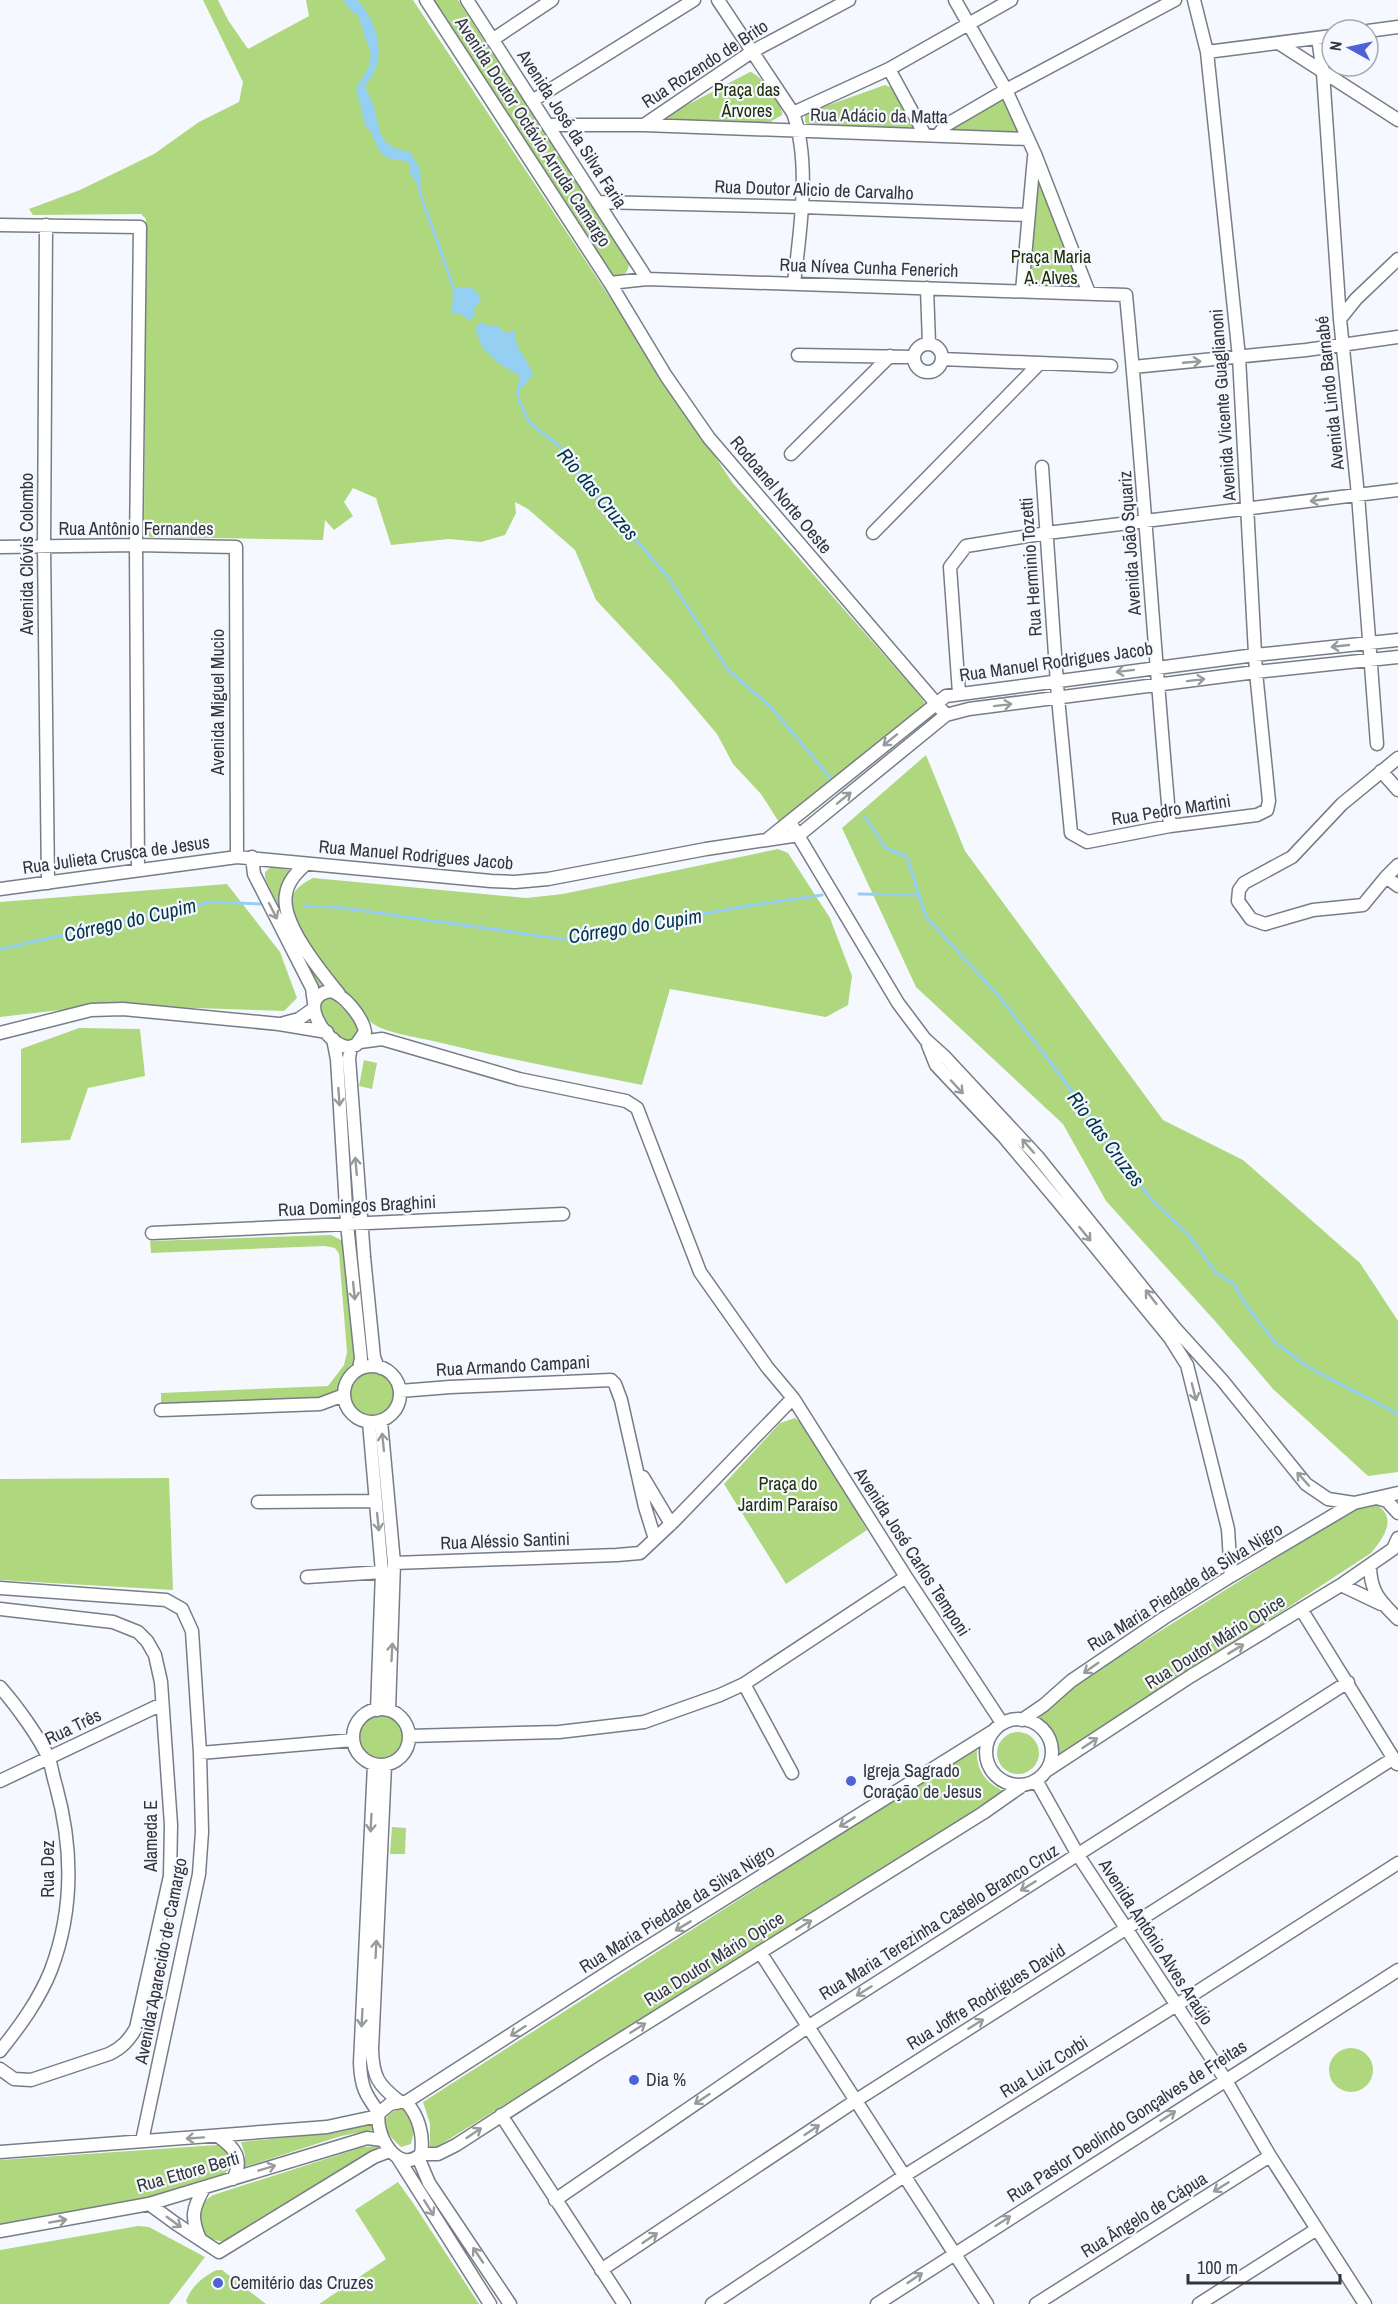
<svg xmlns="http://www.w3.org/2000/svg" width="1398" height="2304" font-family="'Archivo Narrow',sans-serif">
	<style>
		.green { fill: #aed77e }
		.water { fill: #95d0f2 }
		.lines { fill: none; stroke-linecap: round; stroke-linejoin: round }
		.stream { stroke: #95d0f2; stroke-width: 3 }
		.minor-casing { stroke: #777d86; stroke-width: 15 }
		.minor { stroke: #fff; stroke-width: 12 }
		.oneway { stroke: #999a9c }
		.poi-dot { fill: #4e62d8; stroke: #f5f9ff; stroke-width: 2 }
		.labels { text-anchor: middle; stroke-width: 4.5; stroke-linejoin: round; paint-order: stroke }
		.street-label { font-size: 18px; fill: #333539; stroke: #f5f9ff }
		.park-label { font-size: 18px; fill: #202f09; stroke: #f5f9ff }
		.poi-label { font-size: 18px; fill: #333539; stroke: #f5f9ff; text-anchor: start }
		.water-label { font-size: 20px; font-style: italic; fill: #01344a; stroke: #f5f9ff }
	</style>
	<rect width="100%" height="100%" fill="#f5f9ff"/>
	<path class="green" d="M203 0H218L228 20 248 49 309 16 306 0H413L732 482 914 689 925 703 920 709 806 803 779 822 761 794 733 764 717 734 673 682 596 600 575 550 528 509 515 502 516 513 505 535 481 542 449 539 391 545 376 498 353 488 344 502 353 516 334 530 325 520 323 540 161 537H150L144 531 146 219 141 214 33 215 29 209 80 190 154 154 199 122 239 102 243 82Z
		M432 0H458L629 264C628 275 619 280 609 274Z
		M750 72C760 73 784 106 782 115L770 122 760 124 665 122 666 116Z
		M885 85 893 88 914 127 913 131 810 126 805 122V116L809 112Z
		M1003 98 1020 134 950 135 949 129Z
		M1037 178 1080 282 1079 288 1033 286 1031 283 1033 179Z
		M926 755 965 851 1163 1120 1243 1160 1360 1263 1398 1321V1472L1368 1476 1273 1389 1215 1321 1106 1201 1063 1124 916 987 842 828Z
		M778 849 788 853 830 918 852 976 848 1005 826 1017 670 989 642 1085C572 1071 502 1058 433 1041 416 1037 385 1033 372 1023 343 1000 316 958 299 925 288 902 288 890 313 878L526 898 563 894Z
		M271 867 289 870 282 908 308 964 327 987 318 991 265 878V872Z
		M227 884 280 952 297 998 284 1011 103 1005 0 1017V902Z
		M332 997 357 1023V1037L346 1042C329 1032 322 1021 319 1003L322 999Z
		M79 1028 140 1029 145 1076 88 1088 70 1140 21 1143V1049Z
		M364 1060 377 1063 372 1089 359 1086Z
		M331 1235 343 1241 357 1362C355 1371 351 1372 346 1380 339 1389 339 1393 328 1398L161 1404V1393L328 1386 344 1365 347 1352 339 1254 335 1248 325 1246 151 1253 150 1241Z
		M347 1395a24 24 0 1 1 48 0a24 24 0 1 1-48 0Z
		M795 1418C816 1433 852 1504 867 1530L786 1584 724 1484 780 1423Z
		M169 1478 173 1590 0 1580V1479Z
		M1370 1502C1398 1513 1388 1533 1371 1553L1055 1760C1059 1739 1048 1722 1027 1715L1363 1503Z
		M357 1737a24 24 0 1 1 48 0a24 24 0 1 1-48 0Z
		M997 1753a21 21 0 1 1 42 0a21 21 0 1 1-42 0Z
		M977 1747C975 1769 986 1785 1007 1792L430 2151V2124L423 2102Z
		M392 1827 406 1828 405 1854H390Z
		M1329 2070a22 22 0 1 1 44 0a22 22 0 1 1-44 0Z
		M400 2108 409 2112 414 2131 411 2144 401 2147C385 2132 374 2120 400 2108Z
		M370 2123 373 2130 341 2136 245 2167V2155L241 2142 340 2132Z
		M217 2145C233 2150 236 2167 221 2176L141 2200 0 2225V2160Z
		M378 2146V2148L228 2241C197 2244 187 2211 213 2195L363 2147Z
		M398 2182 413 2203 479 2304H319L386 2259 355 2210Z
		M138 2226 149 2227 205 2257 169 2304H0V2250Z
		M217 2270H222L266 2304H188L186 2301C191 2287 203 2276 217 2270Z"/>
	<path class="water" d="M343 0H357C374 16 385 48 375 70 373 76 368 81 365 86 368 93 372 101 374 108 382 134 377 146 410 152L420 168 421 184H417L409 172 410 165 407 161C379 159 381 154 370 130L366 128 356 88 369 67 371 54 357 13H353Z
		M453 287 471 288 476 291 481 300 473 310 476 315 470 320 460 314 452 313Z
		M481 322 488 326 496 325 507 334 512 330 515 333C515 351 531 362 533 375L520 390 519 403 516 394 520 376C501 365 477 352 476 327Z"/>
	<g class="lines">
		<path class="stream" d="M418 181 421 196 454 289
			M519 400 529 422 570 455 582 477 668 577 729 671 770 706 833 781
			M865 817 886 848 907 857 926 917 997 994 1045 1055 1151 1199 1190 1236 1215 1272 1234 1284 1246 1305 1274 1341 1306 1366 1398 1414
			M859 894 919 895
			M305 906 336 907 562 939 753 905 822 895
			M0 949 212 902 260 904"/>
		<defs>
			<path id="minor" d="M426 0 610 283 666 376 709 438 946 715
				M467 0 647 279
				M718 0 793 113C811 162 800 232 794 283
				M955 0 1006 90 1035 154 1089 293
				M1368 31 1398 27
				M1318 38 1323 73 1340 319 1358 495 1377 744
				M492 40 552 0
				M1280 44 1398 120
				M1207 52 1332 36
				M889 69 925 135
				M532 101 694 0
				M793 113 889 69 1011 0
				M548 125H644L1028 139
				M644 125 753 51 849 0
				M938 135 946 125 1006 90 1175 0
				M598 202 802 207 1027 215
				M0 225 140 227 136 545 138 870
				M46 225 44 547 48 883
				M610 283 647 279 1126 295C1143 471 1154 649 1170 826
				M927 288 929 344
				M1022 291 1034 157
				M1340 319 1356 299 1398 259
				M914 358a14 14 0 1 1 28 0a14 14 0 1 1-28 0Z
				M798 355 913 357
				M942 359 1111 366
				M1133 367 1306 350 1398 337
				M791 454 890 356
				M1042 467 1058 698 1071 833 1087 842 1170 826 1257 815 1267 810 1269 801 1256 672 1239 357 1207 52 1194 0
				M873 533 1039 364
				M0 547 136 545 236 547 237 857
				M959 693 950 567 966 546 1047 533 1398 490
				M1398 758 1342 804 1292 857 1244 883 1239 890 1238 901 1251 919 1265 924 1313 910 1363 905 1386 877 1398 865
				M1381 771 1398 790
				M790 822 898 1003 925 1039 945 1057 1037 1156 1174 1327 1222 1380 1306 1484 1328 1499 1354 1503
				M769 838 946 696 1255 655 1398 640
				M252 857 254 874 312 988 314 1003
				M306 864C297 872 288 881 286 894 280 923 322 973 339 994
				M1386 877 1398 886
				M0 889 237 857 491 881 515 882 548 879 706 849 799 835 946 715 969 709 1256 672 1398 657
				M330 991C344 994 363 1018 365 1032L356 1045C350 1047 346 1048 341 1045 323 1037 297 997 330 991Z
				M284 1023 299 1019 313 1009
				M0 1033 91 1010 123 1009 279 1024 327 1032
				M333 1039 337 1059 347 1224 361 1358 359 1369
				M360 1042 382 1039 519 1079 626 1101 637 1108 700 1272 767 1367 793 1398 906 1577 1002 1723
				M928 1045 936 1065 1003 1136 1061 1205 1170 1338 1187 1365 1228 1529 1231 1576
				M351 1047 349 1058 364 1257 374 1357 377 1365 381 1368
				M152 1233 563 1214
				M344 1394a28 28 0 1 1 56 0a28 28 0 1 1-56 0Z
				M400 1391 450 1387 611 1380 615 1384 621 1400 645 1507 655 1539
				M161 1410 320 1404 344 1395
				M381 1421 394 1563 389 1710
				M369 1422 382 1572 377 1710
				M643 1477 671 1524
				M1377 1498 1387 1501 1398 1513
				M258 1502 376 1501
				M394 1563 617 1555 640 1553 673 1522 793 1398
				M1370 1565C1370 1592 1380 1601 1398 1619
				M307 1577 382 1572
				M1341 1585 1381 1604
				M0 1588 166 1600 182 1609 192 1631 200 1753 202 1832 199 1874 142 2141
				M0 1609 113 1622 138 1632 147 1641 155 1655 161 1682 171 1825 170 1876 136 2028C129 2040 122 2048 109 2054L31 2080 14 2079 0 2069
				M1301 1609 1397 1764
				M744 1684 792 1773
				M0 1687C16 1705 40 1738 49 1759 52 1768 53 1777 56 1786 73 1848 74 1909 51 1970 39 2000 20 2026 0 2051
				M353 1737a28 28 0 1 1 56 0a28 28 0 1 1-56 0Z
				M986 1752a33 33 0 1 1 66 0a33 33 0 1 1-66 0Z
				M1022 1720 1044 1705 1071 1681 1164 1618 1231 1576 1354 1503 1398 1493
				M409 1736 559 1732 644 1722 720 1695 744 1684 906 1577
				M200 1753 353 1740
				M374 1765 360 2063C361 2087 365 2094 379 2113
				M385 1765 372 2050C373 2077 378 2085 400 2102
				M1046 1771 1191 1676 1341 1585 1393 1549 1398 1538
				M1036 1780 1078 1855 1225 2079 1270 2156 1365 2304
				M0 1781 162 1704
				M760 1952 987 2304
				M400 2102H406C419 2116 424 2136 421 2154 398 2176 374 2134 379 2113L390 2104Z
				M406 2102 619 1965 993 1731
				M501 2115 624 2304
				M218 2136C235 2148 244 2159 233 2179
				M0 2152 301 2129 327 2127 378 2116
				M421 2154H438L456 2145 594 2056 983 1813 1023 1785
				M418 2157 429 2183 510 2304
				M398 2158 490 2304
				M555 2200 809 2026 1348 1682
				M149 2204 175 2223 219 2252 374 2157 390 2151
				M0 2231 149 2204 367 2138 383 2140
				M200 2239C190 2217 193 2208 204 2188
				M601 2270 855 2101 1394 1758
				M712 2304 904 2176 1175 2006 1398 1863
				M877 2304 1398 1970
				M1036 2304 1270 2156
				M1199 2304 1317 2229"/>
		</defs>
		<use href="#minor" class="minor-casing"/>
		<use href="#minor" class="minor"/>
	</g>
	<defs><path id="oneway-shaft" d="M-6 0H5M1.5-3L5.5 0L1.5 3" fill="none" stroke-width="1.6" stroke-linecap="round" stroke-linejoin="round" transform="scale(1.5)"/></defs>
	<g class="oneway">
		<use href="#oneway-shaft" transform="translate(1192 362) rotate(-5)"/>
		<use href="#oneway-shaft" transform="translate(1319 500) rotate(172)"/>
		<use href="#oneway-shaft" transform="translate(1340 646) rotate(174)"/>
		<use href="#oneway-shaft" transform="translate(1125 671) rotate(173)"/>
		<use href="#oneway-shaft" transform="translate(1196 680) rotate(-7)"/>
		<use href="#oneway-shaft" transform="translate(1003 705) rotate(-7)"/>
		<use href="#oneway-shaft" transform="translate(890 740) rotate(141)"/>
		<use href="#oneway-shaft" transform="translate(844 798) rotate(-39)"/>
		<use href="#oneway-shaft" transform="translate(273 911) rotate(63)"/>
		<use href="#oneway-shaft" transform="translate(957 1087) rotate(47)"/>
		<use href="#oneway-shaft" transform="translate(339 1097) rotate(86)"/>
		<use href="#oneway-shaft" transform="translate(1028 1146) rotate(-131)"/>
		<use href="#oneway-shaft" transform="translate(356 1166) rotate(-95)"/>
		<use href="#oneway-shaft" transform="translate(1085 1234) rotate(51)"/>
		<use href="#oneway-shaft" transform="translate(354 1291) rotate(84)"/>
		<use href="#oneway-shaft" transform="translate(1151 1297) rotate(-128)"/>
		<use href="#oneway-shaft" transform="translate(1194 1392) rotate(76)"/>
		<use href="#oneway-shaft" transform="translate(383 1442) rotate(-96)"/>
		<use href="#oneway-shaft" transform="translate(1303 1479) rotate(-132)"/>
		<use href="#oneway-shaft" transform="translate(378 1522) rotate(84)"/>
		<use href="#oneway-shaft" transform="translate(1236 1649) rotate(-31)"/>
		<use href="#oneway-shaft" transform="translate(392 1652) rotate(-87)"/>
		<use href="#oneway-shaft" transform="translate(1091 1668) rotate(145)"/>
		<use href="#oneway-shaft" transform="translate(1090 1743) rotate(-33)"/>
		<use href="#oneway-shaft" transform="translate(847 1822) rotate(148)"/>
		<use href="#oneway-shaft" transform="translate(371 1823) rotate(93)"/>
		<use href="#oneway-shaft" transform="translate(1028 1886) rotate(148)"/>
		<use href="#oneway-shaft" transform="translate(804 1925) rotate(-32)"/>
		<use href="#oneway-shaft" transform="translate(683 1926) rotate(149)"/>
		<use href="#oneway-shaft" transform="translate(376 1949) rotate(-87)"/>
		<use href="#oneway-shaft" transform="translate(864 1991) rotate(148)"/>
		<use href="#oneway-shaft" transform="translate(362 2018) rotate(93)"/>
		<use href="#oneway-shaft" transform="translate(976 2024) rotate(-32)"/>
		<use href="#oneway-shaft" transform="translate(638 2028) rotate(-32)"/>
		<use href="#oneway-shaft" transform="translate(518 2031) rotate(147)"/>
		<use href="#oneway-shaft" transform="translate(702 2099) rotate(146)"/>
		<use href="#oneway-shaft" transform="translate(1168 2116) rotate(-33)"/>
		<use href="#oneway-shaft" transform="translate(812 2130) rotate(-34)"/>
		<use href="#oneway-shaft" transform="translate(474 2133) rotate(-34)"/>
		<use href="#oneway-shaft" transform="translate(195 2138) rotate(176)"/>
		<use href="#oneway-shaft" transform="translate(267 2168) rotate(-17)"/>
		<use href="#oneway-shaft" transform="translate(1221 2187) rotate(148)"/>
		<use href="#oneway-shaft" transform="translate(429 2208) rotate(58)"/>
		<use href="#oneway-shaft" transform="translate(58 2221) rotate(-10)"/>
		<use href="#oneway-shaft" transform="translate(1003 2221) rotate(-33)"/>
		<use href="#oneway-shaft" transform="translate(174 2222) rotate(36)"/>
		<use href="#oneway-shaft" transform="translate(650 2238) rotate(-34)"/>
		<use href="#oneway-shaft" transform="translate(478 2255) rotate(-124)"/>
		<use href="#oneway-shaft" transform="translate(915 2278) rotate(-34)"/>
	</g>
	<g class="poi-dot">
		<circle cx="851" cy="1781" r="6"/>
		<circle cx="634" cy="2080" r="6"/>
		<circle cx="218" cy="2283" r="6"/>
	</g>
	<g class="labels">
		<g class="street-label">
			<text transform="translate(705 64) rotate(-33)" y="6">Rua Rozendo de Brito</text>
			<text transform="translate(879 116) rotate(1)" y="6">Rua Adácio da Matta</text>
			<text transform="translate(572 129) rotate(57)" y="6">Avenida José da Silva Faria</text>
			<text transform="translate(533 132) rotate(57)" y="6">Avenida Doutor Octávio Arruda Camargo</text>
			<text transform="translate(814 190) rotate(2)" y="6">Rua Doutor Alicio de Carvalho</text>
			<text transform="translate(869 268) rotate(2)" y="6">Rua Nívea Cunha Fenerich</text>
			<text transform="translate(1330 393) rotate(-96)" y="6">Avenida Lindo Barnabé</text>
			<text transform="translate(1223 405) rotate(-94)" y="6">Avenida Vicente Guaglianoni</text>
			<text transform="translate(781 495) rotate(50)" y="6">Rodoanel Norte Oeste</text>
			<text x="136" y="535">Rua Antônio Fernandes</text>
			<text transform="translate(1130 543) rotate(-94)" y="6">Avenida João Squariz</text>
			<text transform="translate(27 554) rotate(-90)" y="6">Avenida Clóvis Colombo</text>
			<text transform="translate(1031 567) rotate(-94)" y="6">Rua Herminio Tozetti</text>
			<text transform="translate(1056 662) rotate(-8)" y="6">Rua Manuel Rodrigues Jacob</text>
			<text transform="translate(218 702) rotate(-90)" y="6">Avenida Miguel Mucio</text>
			<text transform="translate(1171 810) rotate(-9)" y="6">Rua Pedro Martini</text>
			<text transform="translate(116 855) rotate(-8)" y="6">Rua Julieta Crusca de Jesus</text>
			<text transform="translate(416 855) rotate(5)" y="6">Rua Manuel Rodrigues Jacob</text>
			<text transform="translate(357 1206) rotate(-3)" y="6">Rua Domingos Braghini</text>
			<text transform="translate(513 1366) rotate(-3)" y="6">Rua Armando Campani</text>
			<text transform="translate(505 1541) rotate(-2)" y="6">Rua Aléssio Santini</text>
			<text transform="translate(912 1552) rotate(57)" y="6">Avenida José Carlos Temponi</text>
			<text transform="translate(1185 1587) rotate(-32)" y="6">Rua Maria Piedade da Silva Nigro</text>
			<text transform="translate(1215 1642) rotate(-32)" y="6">Rua Doutor Mário Opice</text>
			<text transform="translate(73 1727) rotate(-26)" y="6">Rua Três</text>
			<text transform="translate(151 1836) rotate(-90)" y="6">Alameda E</text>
			<text transform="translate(48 1869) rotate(-90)" y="6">Rua Dez</text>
			<text transform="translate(677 1909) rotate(-32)" y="6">Rua Maria Piedade da Silva Nigro</text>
			<text transform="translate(939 1922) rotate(-32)" y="6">Rua Maria Terezinha Castelo Branco Cruz</text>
			<text transform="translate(1156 1942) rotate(57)" y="6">Avenida Antônio Alves Araújo</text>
			<text transform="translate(714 1959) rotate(-32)" y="6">Rua Doutor Mário Opice</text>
			<text transform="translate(161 1961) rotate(-79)" y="6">Avenida Aparecido de Camargo</text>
			<text transform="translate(986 1997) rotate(-32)" y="6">Rua Joffre Rodrigues David</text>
			<text transform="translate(1044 2067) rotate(-32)" y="6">Rua Luiz Corbi</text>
			<text transform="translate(1127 2121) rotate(-33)" y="6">Rua Pastor Deolindo Gonçalves de Freitas</text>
			<text transform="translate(188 2172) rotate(-16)" y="6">Rua Ettore Berti</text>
			<text transform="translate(1144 2215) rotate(-32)" y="6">Rua Ângelo de Cápua</text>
		</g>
		<g class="park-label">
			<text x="747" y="96">Praça das<tspan x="747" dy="21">Árvores</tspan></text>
			<text x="1051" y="263">Praça Maria<tspan x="1051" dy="21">A. Alves</tspan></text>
			<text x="788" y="1490">Praça do<tspan x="788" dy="21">Jardim Paraíso</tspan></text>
		</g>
		<g class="poi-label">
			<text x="863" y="1777">Igreja Sagrado<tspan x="863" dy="21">Coração de Jesus</tspan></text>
			<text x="646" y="2086">Dia %</text>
			<text x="230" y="2289">Cemitério das Cruzes</text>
		</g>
		<g class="water-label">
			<text transform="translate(598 494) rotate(50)" y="7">Rio das Cruzes</text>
			<text transform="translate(130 920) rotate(-13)" y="7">Córrego do Cupim</text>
			<text transform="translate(635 926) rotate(-9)" y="7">Córrego do Cupim</text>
			<text transform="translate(1106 1139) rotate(53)" y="7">Rio das Cruzes</text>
		</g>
	</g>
	<g transform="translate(1350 48) rotate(278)"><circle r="28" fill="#f5f9ff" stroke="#a7abb0" stroke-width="1.5"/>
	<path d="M0-4.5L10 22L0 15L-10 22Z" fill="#4e62d8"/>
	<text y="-9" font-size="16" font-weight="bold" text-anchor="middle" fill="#333539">N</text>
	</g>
	<path d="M1188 2274v9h152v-9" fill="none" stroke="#333539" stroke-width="3"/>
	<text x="1197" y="2274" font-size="18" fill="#333539" stroke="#f5f9ff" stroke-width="4.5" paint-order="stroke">100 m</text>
</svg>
